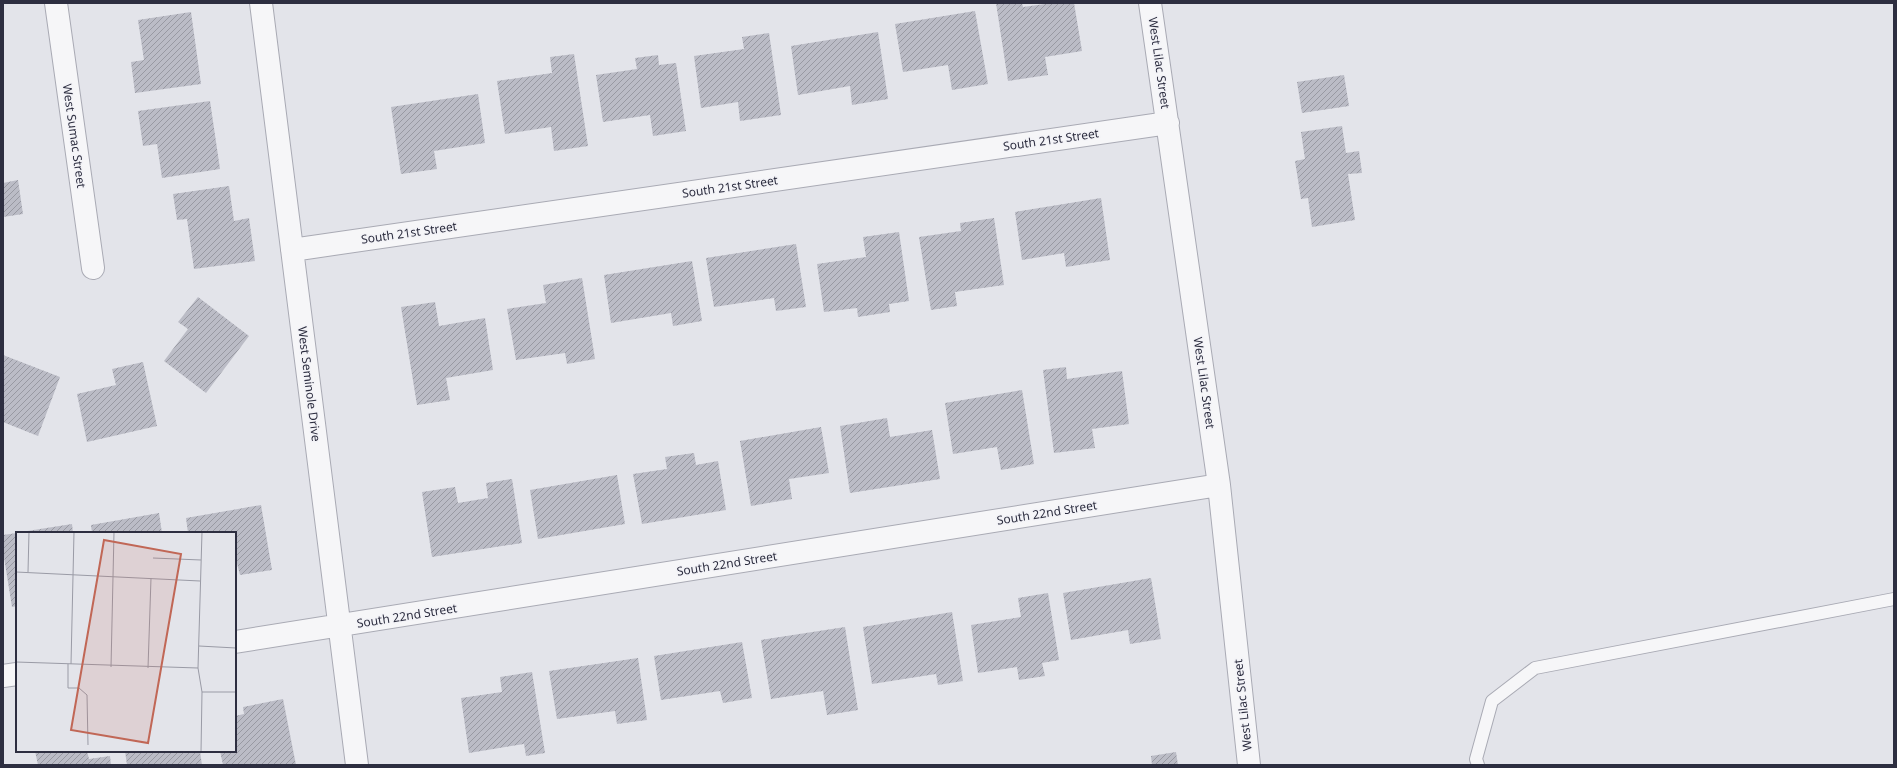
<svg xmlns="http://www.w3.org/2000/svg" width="1897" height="768" font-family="'Noto Sans',sans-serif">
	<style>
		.building { fill: url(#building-hatch) }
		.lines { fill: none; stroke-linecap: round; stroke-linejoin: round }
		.service-casing { stroke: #a9aab4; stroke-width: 14 }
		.minor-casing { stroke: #a9aab4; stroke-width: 24 }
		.service { stroke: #f6f6f8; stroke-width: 12 }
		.minor { stroke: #f6f6f8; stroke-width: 22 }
		.labels { text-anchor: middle; stroke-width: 3; stroke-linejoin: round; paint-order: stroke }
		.street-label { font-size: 12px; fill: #2d2e40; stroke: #f3f3f7 }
		.inset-road { fill: none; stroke: #9a9ba6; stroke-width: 1 }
		.view { fill: #c16756; fill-opacity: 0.15; stroke: #c16756; stroke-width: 2 }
		.inset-edge { fill: none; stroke: #2d2e40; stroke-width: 2 }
	</style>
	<defs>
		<pattern id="building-hatch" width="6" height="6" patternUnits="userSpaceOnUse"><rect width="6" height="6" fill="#bbbcc6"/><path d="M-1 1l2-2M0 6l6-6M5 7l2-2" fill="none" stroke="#9899a2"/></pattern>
	</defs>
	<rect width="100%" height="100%" fill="#e3e4ea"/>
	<path class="building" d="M996 3H1022L1023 7 1052 3H1074L1082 51 1045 57 1048 75 1008 81Z
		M975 11 988 84 952 90 948 65 903 72 895 24Z
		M191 12 201 84 135 93 131 62 144 60 138 20Z
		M878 32 888 99 852 105 850 86 798 95 791 46Z
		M769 33 781 115 740 121 738 102 701 108 694 56 744 49 742 37Z
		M574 54 588 146 554 151 551 127 505 134 497 81 552 73 550 57Z
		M658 55 659 65 676 63 686 131 653 136 650 115 603 122 596 75 637 69 635 58Z
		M1344 75 1349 106 1302 113 1297 82Z
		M478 94 485 143 434 151 437 169 401 174 391 107Z
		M210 101 220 169 162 178 157 144 143 146 138 111Z
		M1342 126 1346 153 1359 151 1362 173 1348 174 1355 220 1312 227 1308 198 1301 199 1295 161 1305 159 1301 132Z
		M18 180 23 214 3 217V183Z
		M229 186 234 221 249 218 255 261 194 269 187 219 177 220 173 194Z
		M1101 198 1110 260 1066 267 1064 253 1022 260 1015 212Z
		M994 218 1004 285 955 292 957 306 931 310 919 237 961 231 960 223Z
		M899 232 909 301 889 304 890 312 858 317 857 308 824 312 817 264 866 257 863 237Z
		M796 244 806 307 776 311 774 298 714 307 706 258Z
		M692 261 702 321 673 326 671 313 611 323 604 275Z
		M582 278 595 359 567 364 565 353 516 360 507 309 546 303 543 285Z
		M198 297 249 336 206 393 164 361 188 329 178 322Z
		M435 302 439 326 485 318 493 370 446 378 450 400 417 405 401 307Z
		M3 355 60 377 38 436 3 422Z
		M143 362 157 426 87 442 77 394 116 385 112 369Z
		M1066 367 1067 379 1122 371 1129 424 1092 429 1095 448 1054 453 1043 370Z
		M1022 390 1034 464 1001 470 997 447 953 454 945 403Z
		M887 418 890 437 932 430 940 479 850 493 840 426Z
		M821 427 829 473 789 479 792 499 751 506 740 441Z
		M694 453 696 465 718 461 726 510 642 524 633 474 667 469 665 457Z
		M617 475 625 524 538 539 530 490Z
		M512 479 522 543 432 557 422 492 455 487 458 503 488 498 486 483Z
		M261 505 272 570 240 575 235 556V533H188L186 518Z
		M159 513 162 533H92L91 525Z
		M72 524 73 533H21V532Z
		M17 533V606L12 607 3 551V535Z
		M1151 578 1161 639 1130 644 1128 630 1071 640 1063 593Z
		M1048 593 1059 660 1042 663 1045 676 1019 680 1017 667 978 673 971 625 1021 617 1018 598Z
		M952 612 963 681 938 685 936 674 872 684 863 627Z
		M845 627 858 710 827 715 823 691 771 699 761 640Z
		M742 642 752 698 723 703 720 691 661 700 654 656Z
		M638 658 647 720 617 724 615 711 557 719 549 671Z
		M532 672 545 753 526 756 524 744 469 753 461 698 502 692 500 677Z
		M283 699 296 765H223L220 751H235V716L244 714 243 707Z
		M35 751H87L89 759 110 756 111 765H38Z
		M125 751H200L202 765H127Z
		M1176 752 1178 765H1152L1151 756Z"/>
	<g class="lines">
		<defs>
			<path id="service" d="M1478 765 1476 759 1492 701 1535 668 1894 599"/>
			<path id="minor" d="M56 3 93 268
				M261 3 357 765
				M1150 3 1219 485 1249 765
				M292 250 1168 123
				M235 642 1219 485
				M3 676 17 674"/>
		</defs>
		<use href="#service" class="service-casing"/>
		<use href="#minor" class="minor-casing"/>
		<use href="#service" class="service"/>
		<use href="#minor" class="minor"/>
	</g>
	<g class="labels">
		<g class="street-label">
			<text transform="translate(1159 63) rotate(82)" y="4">West Lilac Street</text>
			<text transform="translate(74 136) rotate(82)" y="4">West Sumac Street</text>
			<text transform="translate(1051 140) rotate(-8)" y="4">South 21st Street</text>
			<text transform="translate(730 187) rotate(-8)" y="4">South 21st Street</text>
			<text transform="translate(409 233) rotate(-8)" y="4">South 21st Street</text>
			<text transform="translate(1204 383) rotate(82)" y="4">West Lilac Street</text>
			<text transform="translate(309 384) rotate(83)" y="4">West Seminole Drive</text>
			<text transform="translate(1047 513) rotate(-9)" y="4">South 22nd Street</text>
			<text transform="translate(727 564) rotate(-9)" y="4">South 22nd Street</text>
			<text transform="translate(407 616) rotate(-9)" y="4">South 22nd Street</text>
			<text transform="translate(1243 705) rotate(-96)" y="4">West Lilac Street</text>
		</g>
	</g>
	<g transform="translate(16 532)">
		<rect width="220" height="220" fill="#e3e4ea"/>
		<path class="inset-road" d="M137 26 185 28M0 40 184 49M12 40 13 0M183 114 220 116M0 130 182 136M52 132V156H63L71 163 72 213M55 132 58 0M95 135 98 0M132 136 135 46M186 160H220M185 220 186 160 182 136 186 0"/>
		<path class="view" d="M88 8 165 22 132 211 55 198Z"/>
		<rect width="220" height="220" class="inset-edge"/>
	</g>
	<rect width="1897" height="768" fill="none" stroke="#2d2e40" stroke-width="8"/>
</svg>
